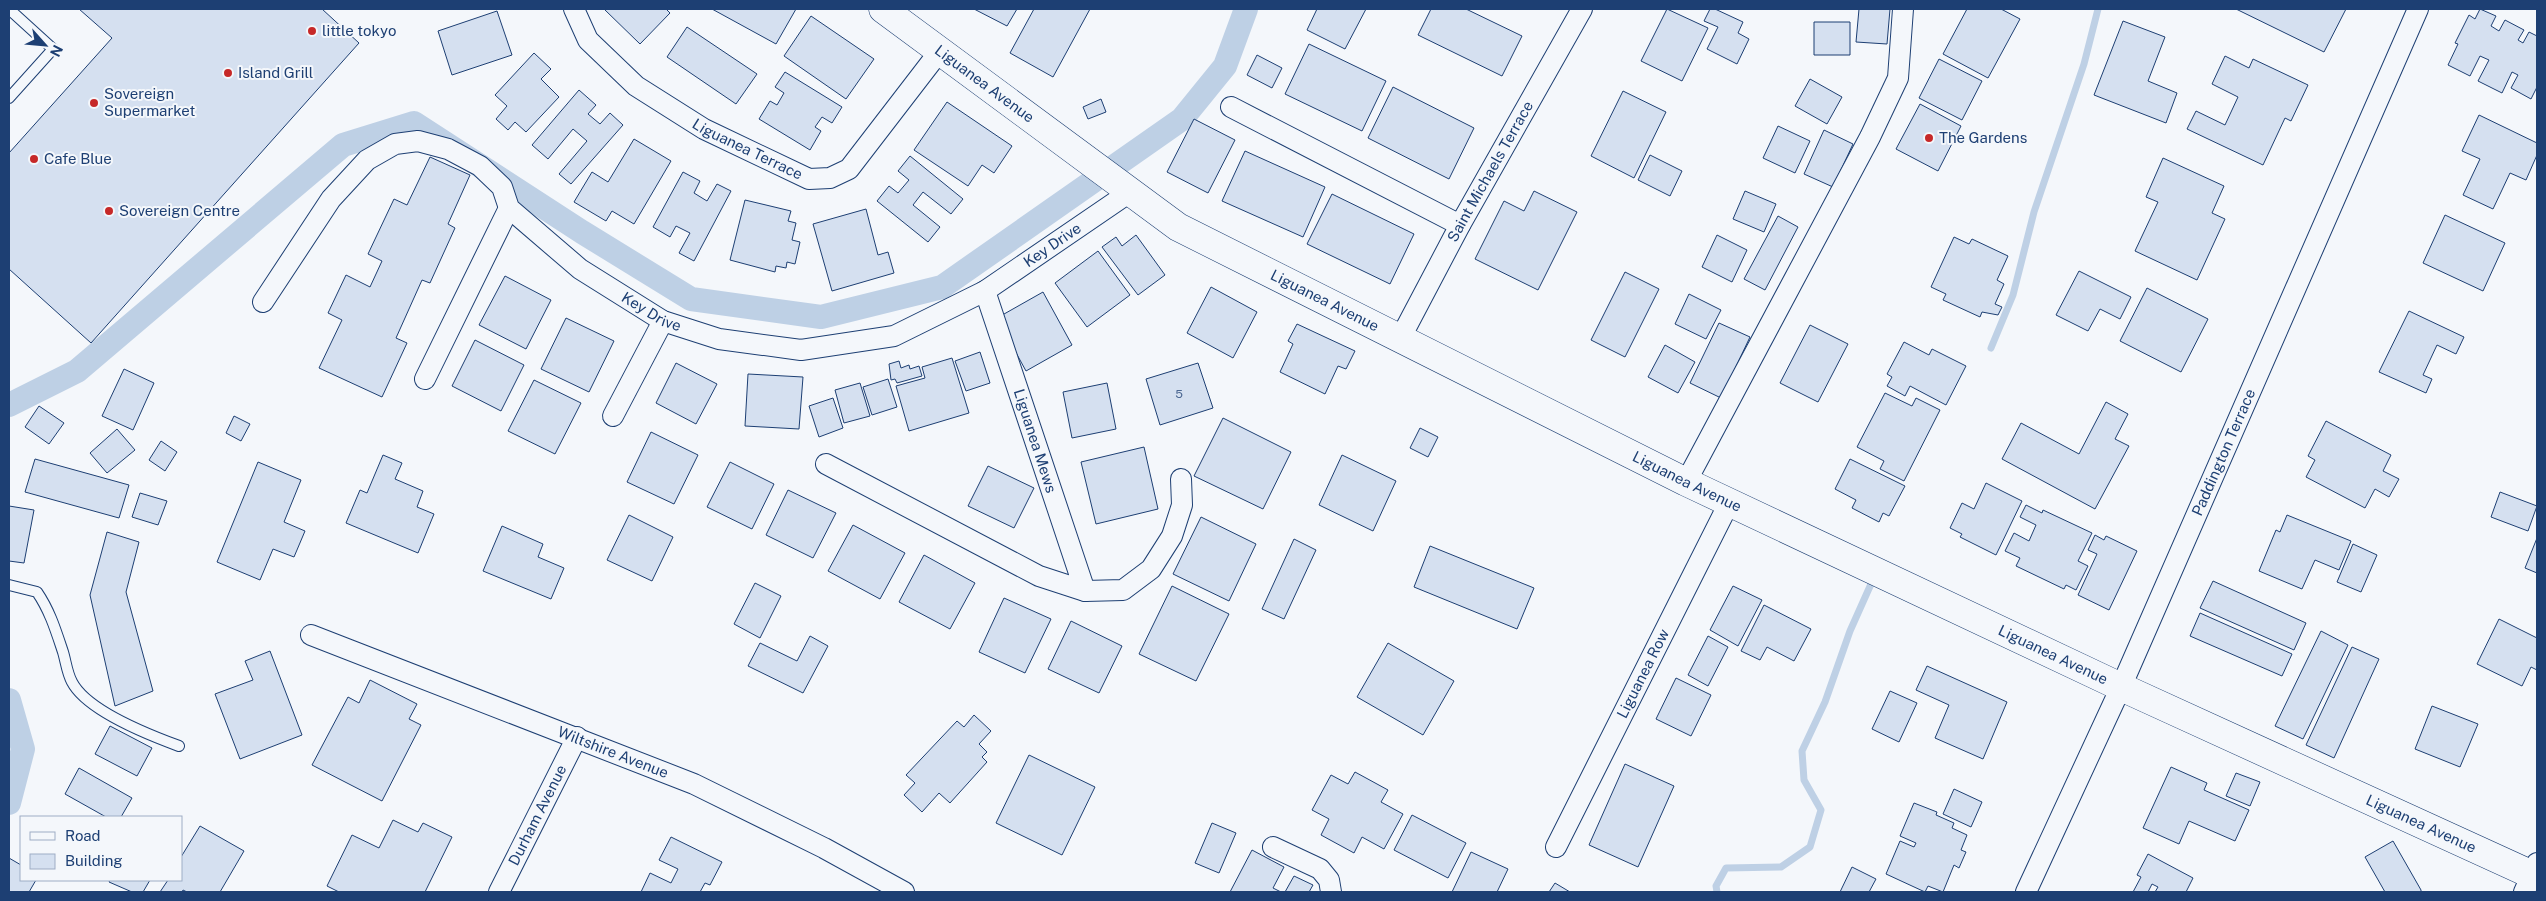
<svg xmlns="http://www.w3.org/2000/svg" width="2546" height="901" font-family="'Public Sans',sans-serif">
	<style>
		.lines { fill: none; stroke-linecap: round; stroke-linejoin: round }
		.stream { stroke: #bed0e5; stroke-width: 7 }
		.canal { stroke: #bed0e5; stroke-width: 24 }
		.building { fill: #d5e0f0; stroke: #1d3f73 }
		.service-casing { stroke: #1d3f73; stroke-width: 12 }
		.minor-casing { stroke: #1d3f73; stroke-width: 22 }
		.secondary-casing { stroke: #1d3f73; stroke-width: 29 }
		.service { stroke: #f4f7fb; stroke-width: 10 }
		.minor { stroke: #f4f7fb; stroke-width: 20 }
		.secondary { stroke: #f4f7fb; stroke-width: 28 }
		.poi-dot { fill: #c62828; stroke: #f4f7fb; stroke-width: 2 }
		.labels { text-anchor: middle; stroke-width: 4; stroke-linejoin: round; paint-order: stroke }
		.number-label { font-size: 12px; fill: #4b6792 }
		.poi-label { font-size: 15px; fill: #1d3f73; stroke: #f4f7fb; text-anchor: start }
		.street-label { font-size: 15px; fill: #1d3f73; stroke: #f4f7fb }
	</style>
	<rect width="100%" height="100%" fill="#f4f7fb"/>
	<g class="lines">
		<path class="stream" d="M1991 348 2013 295 2034 212 2084 64 2098 9
			M1717 892 1716 886 1726 868 1781 867 1810 847 1821 810 1804 780 1802 751 1825 702 1850 631 1871 584"/>
		<path class="canal" d="M9 405 77 371 343 145 414 123 582 232 691 299 821 317 942 287 1182 119 1225 66 1246 9
			M9 700 23 749 9 803"/>
	</g>
	<path class="building" d="M79 9H322L359 43 91 343 9 269V153L112 38Z
		M604 9H666L670 13 640 44Z
		M712 9H796L776 44Z
		M974 9H1017L1007 26Z
		M1034 9H1090L1053 77 1010 53Z
		M1317 9H1366L1345 49 1307 30Z
		M1431 9H1466L1522 36 1502 76 1418 35Z
		M1667 9 1708 28 1682 81 1641 61Z
		M1710 9H1715L1743 22 1738 33 1749 39 1737 64 1707 49 1718 27 1704 21Z
		M1859 9H1890L1887 44 1856 42Z
		M1967 9H2001L2020 19 1988 78 1943 54Z
		M2236 9H2346L2324 52Z
		M2480 9 2496 16 2491 26 2499 31 2505 20 2524 30 2518 40 2523 43 2529 32 2537 36V87L2531 99 2511 88 2518 75 2512 72 2502 93 2478 81 2489 60 2480 56 2470 76 2448 65 2458 44 2455 43 2469 15 2475 19Z
		M497 11 512 55 452 75 438 31Z
		M811 16 874 59 846 99 784 56Z
		M2123 21 2165 37 2148 81 2177 93 2166 123 2094 95Z
		M1814 22H1850V55H1814Z
		M687 27 757 74 736 104 667 57Z
		M1309 44 1386 81 1362 131 1285 94Z
		M534 53 551 69 541 79 559 97 526 132 515 122 508 130 496 119 507 106 495 95Z
		M1257 55 1282 68 1272 88 1247 75Z
		M2225 56 2249 68 2253 59 2308 85 2291 121 2285 118 2263 165 2187 129 2196 111 2225 125 2238 97 2212 84Z
		M1939 59 1982 81 1962 120 1919 98Z
		M785 72 842 107 832 123 822 117 815 127 821 131 810 150 759 119 770 101 777 105 784 93 775 87Z
		M1810 79 1842 97 1827 124 1795 106Z
		M1393 87 1474 128 1449 179 1368 138Z
		M579 90 596 105 588 114 600 124 610 113 623 125 571 184 559 174 587 141 573 129 548 159 532 145Z
		M1623 91 1666 112 1634 178 1591 156Z
		M1101 99 1106 112 1088 119 1083 107Z
		M947 102 1012 146 994 173 982 165 968 186 914 150Z
		M1920 104 1961 126 1938 171 1896 149Z
		M2479 115 2537 143V155L2526 180 2510 173 2493 209 2463 195 2480 159 2462 151Z
		M1194 119 1235 140 1208 193 1167 172Z
		M1778 126 1810 141 1795 173 1763 158Z
		M1824 130 1853 144 1833 187 1804 174Z
		M634 139 671 161 634 224 612 211 606 221 574 202 592 172 608 182Z
		M1245 151 1325 187 1303 237 1222 201Z
		M1650 155 1682 171 1670 196 1638 180Z
		M910 156 963 199 951 214 923 192 913 205 940 227 928 242 877 201 889 186 898 193 909 180 898 171Z
		M430 157 470 175 448 224 455 228 430 283 422 280 396 338 407 343 382 397 319 368 342 320 328 313 346 275 370 287 382 261 368 254 394 199 407 205Z
		M2163 158 2224 186 2212 213 2225 219 2197 280 2135 251 2158 202 2146 197Z
		M683 172 700 181 694 193 707 201 717 184 731 191 694 261 679 253 690 233 676 226 670 237 653 227Z
		M1534 191 1577 212 1538 290 1475 259 1504 201 1524 211Z
		M1745 191 1776 204 1764 232 1733 219Z
		M1332 194 1414 234 1390 284 1307 244Z
		M745 200 791 211 788 221 796 223 792 240 800 242 795 264 787 262 786 268 776 266 775 272 730 260Z
		M866 209 878 255 888 252 894 273 832 291 813 224Z
		M2445 215 2505 243 2483 291 2423 263Z
		M1778 216 1798 227 1765 290 1744 279Z
		M1136 235 1165 275 1138 295 1102 247 1116 237 1122 246Z
		M1717 235 1747 250 1732 282 1702 267Z
		M1954 237 1969 244 1972 239 2008 256 1997 280 2004 284 1995 304 2002 307 1998 315 1982 312 1980 317 1943 300 1946 294 1931 287Z
		M1098 251 1130 295 1087 327 1055 283Z
		M2079 271 2131 297 2120 319 2100 309 2088 331 2056 315Z
		M1625 272 1659 289 1625 357 1591 340Z
		M505 276 551 300 526 349 479 325Z
		M1211 287 1257 312 1233 358 1187 333Z
		M2147 288 2208 319 2181 372 2120 341Z
		M1043 292 1072 345 1026 371 997 318Z
		M1689 294 1721 310 1706 339 1675 324Z
		M2409 311 2464 337 2456 354 2437 345 2423 375 2432 379 2426 393 2379 372Z
		M566 318 614 341 589 392 541 369Z
		M1719 323 1750 337 1721 398 1690 383Z
		M1297 324 1355 351 1346 369 1338 366 1325 394 1280 372 1293 344 1288 341Z
		M1810 325 1848 344 1818 402 1780 383Z
		M475 340 524 365 501 411 452 386Z
		M1904 342 1929 355 1932 349 1966 366 1946 405 1910 386 1905 396 1887 386 1892 377 1887 374Z
		M1665 345 1695 362 1678 393 1648 377Z
		M980 352 990 383 966 391 955 361Z
		M952 358 969 413 909 431 896 386 925 378 922 367Z
		M899 361 901 368 909 365 910 369 919 366 922 376 897 383 895 379 891 380 889 364Z
		M676 363 717 384 696 424 656 403Z
		M1198 363 1213 408 1160 425 1146 379Z
		M124 369 154 383 133 430 102 416Z
		M748 374 803 377 799 429 745 426Z
		M888 379 897 407 872 415 863 387Z
		M534 380 581 403 555 454 508 431Z
		M860 383 870 416 844 423 835 390Z
		M1107 383 1116 429 1072 438 1063 392Z
		M1885 393 1912 406 1916 398 1940 410 1904 481 1880 469 1884 461 1857 447Z
		M833 398 843 428 819 437 809 406Z
		M2106 402 2128 414 2115 439 2129 446 2095 509 2002 459 2021 423 2079 454Z
		M39 406 64 423 49 444 25 427Z
		M234 416 250 424 241 441 226 433Z
		M1223 418 1291 452 1263 509 1194 476Z
		M2326 421 2391 455 2383 471 2399 479 2389 497 2375 489 2365 508 2306 477 2315 460 2308 456Z
		M1420 428 1438 437 1428 457 1410 448Z
		M117 429 135 450 107 473 90 453Z
		M651 432 698 455 674 504 627 482Z
		M161 441 177 452 165 471 149 460Z
		M1144 447 1158 509 1096 524 1081 462Z
		M383 455 402 463 395 479 423 491 417 507 434 514 418 553 346 523 360 490 367 493Z
		M1342 455 1396 481 1373 531 1319 505Z
		M35 459 129 485 119 518 25 492Z
		M1850 459 1905 486 1889 516 1883 513 1879 522 1852 508 1856 500 1835 489Z
		M258 462 301 480 284 522 305 531 294 557 273 549 260 580 217 562Z
		M730 462 774 484 752 529 707 507Z
		M988 466 1034 488 1014 528 968 506Z
		M1986 483 2022 501 1996 555 1960 537 1962 534 1950 528 1962 503 1974 509Z
		M788 490 836 513 813 558 766 535Z
		M2500 492 2537 506 2528 531 2491 517Z
		M140 493 167 501 158 525 132 517Z
		M2026 505 2042 513 2043 510 2092 533 2078 561 2088 566 2076 590 2066 585 2064 589 2016 566 2020 558 2005 551 2014 533 2029 541 2036 525 2020 517Z
		M9 506 34 510 24 563 9 561Z
		M629 515 673 537 652 581 607 560Z
		M2287 515 2351 541 2339 570 2315 560 2302 589 2259 571 2276 530 2280 532Z
		M1201 517 1256 544 1229 601 1173 574Z
		M853 525 905 553 880 599 828 571Z
		M502 526 543 544 538 557 564 568 551 599 483 571Z
		M107 532 139 542 126 592 153 691 115 706 90 595Z
		M2095 535 2104 540 2106 536 2137 551 2109 610 2078 595 2097 554 2088 550Z
		M2537 538V573L2525 568Z
		M1294 539 1316 550 1284 619 1262 609Z
		M2353 544 2377 555 2361 592 2337 582Z
		M1430 546 1534 588 1517 629 1414 587Z
		M924 555 975 583 950 629 899 602Z
		M2213 581 2306 623 2294 650 2200 608Z
		M755 583 781 596 760 638 734 624Z
		M1172 586 1229 614 1196 681 1139 654Z
		M1733 586 1762 600 1738 646 1710 630Z
		M1004 598 1051 619 1025 673 979 652Z
		M1764 605 1811 629 1794 661 1767 647 1760 660 1741 651Z
		M2200 613 2292 654 2282 676 2190 636Z
		M2499 619 2537 638V670L2531 667 2522 686 2477 664Z
		M1071 621 1122 646 1099 693 1048 669Z
		M2321 631 2348 645 2303 739 2275 726Z
		M810 636 828 646 803 693 748 666 760 643 797 661Z
		M1708 636 1728 647 1708 686 1688 675Z
		M1388 643 1454 681 1423 735 1357 697Z
		M2352 647 2379 659 2334 758 2306 745Z
		M270 651 302 735 240 759 215 694 253 680 245 661Z
		M1927 666 2007 702 1983 759 1935 738 1949 705 1916 690Z
		M1676 678 1711 695 1691 736 1656 719Z
		M370 680 417 704 409 719 421 725 382 801 312 765 348 697 359 703Z
		M1890 691 1917 703 1899 742 1872 729Z
		M2432 706 2478 724 2460 767 2415 749Z
		M974 715 991 731 979 744 987 752 982 757 987 762 950 803 939 793 922 812 904 795 915 783 906 775 957 721 964 727Z
		M110 726 152 748 137 776 95 754Z
		M1029 755 1095 787 1062 855 996 823Z
		M1625 764 1674 786 1638 867 1589 845Z
		M2171 767 2207 783 2204 790 2249 810 2235 841 2189 821 2179 844 2143 828Z
		M79 768 132 798 121 817H106L65 794Z
		M1355 772 1388 790 1381 802 1403 814 1384 849 1362 837 1354 853 1321 835 1329 819 1312 810 1331 775 1348 784Z
		M2236 773 2260 782 2250 806 2226 796Z
		M1954 789 1982 802 1971 827 1943 814Z
		M1914 803 1937 812 1936 815 1954 823 1952 828 1967 835 1961 850 1966 852 1959 868 1954 865 1943 892 1928 886 1925 892 1886 874 1900 841 1914 847 1916 843 1900 836Z
		M1412 815 1466 843 1448 878 1394 850Z
		M393 820 418 832 423 823 452 837 425 892H339L327 886 352 835 379 848Z
		M1212 823 1236 833 1219 873 1195 863Z
		M200 826 244 851 220 892H187L183 890 182 892H160L168 880H181V857Z
		M671 837 722 862 710 885 705 883 700 892H641L650 873 671 883 678 869 659 860Z
		M2393 841 2421 890V892H2385L2365 857Z
		M1252 850 1284 867 1273 888 1281 892H1230Z
		M1471 852 1508 869 1497 892H1452Z
		M2148 854 2193 878 2186 892H2155L2158 887 2152 884 2148 892H2133L2141 877 2137 875Z
		M9 858 21 865V880H36L29 892H9Z
		M1852 867 1876 879 1869 892H1840Z
		M1294 876 1313 885 1309 892H1285Z
		M110 880H150L143 892H132L109 882Z
		M1555 883 1570 892H1549Z"/>
	<g class="lines">
		<defs>
			<path id="service" d="M9 98 53 49 9 9
				M9 585 37 592C50 611 56 631 63 652 66 662 67 673 72 682 87 711 149 735 179 746"/>
			<g id="minor">
				<path id="s1" d="M574 9 588 40 636 86 704 129 809 179 830 178 849 169 939 52"/>
				<path d="M1231 107 1460 225"/>
				<path id="s2" d="M263 302 331 199 367 160 395 144 418 141 448 149 480 166 502 187 509 208 580 269 663 321 719 339 801 350 894 336 985 291 1130 192"/>
				<path id="s3" d="M1401 337 1460 225 1582 9"/>
				<path d="M425 379 509 208"/>
				<path d="M613 416 663 321"/>
				<path d="M826 464 1039 576 1085 591 985 291"/>
				<path d="M1686 482 1870 137 1898 78 1903 9"/>
				<path d="M1085 591 1123 590 1151 569 1172 536 1182 505 1181 479"/>
				<path id="s4" d="M311 635 694 784 824 848 904 892"/>
				<path d="M1273 847 1320 869 1329 880 1331 892"/>
				<path id="s5" d="M1556 847 1730 501"/>
				<path id="s6" d="M499 892 577 737"/>
				<path id="s7" d="M2026 892 2121 687 2418 9"/>
				<path d="M2524 892 2537 863"/>
			</g>
			<g id="secondary">
				<path id="s8" d="M883 9 1178 227 1686 482 2121 687 2537 877"/>
			</g>
		</defs>
		<use href="#service" class="service-casing"/>
		<use href="#minor" class="minor-casing"/>
		<use href="#secondary" class="secondary-casing"/>
		<use href="#service" class="service"/>
		<use href="#minor" class="minor"/>
		<use href="#secondary" class="secondary"/>
	</g>
	<g class="poi-dot">
		<circle cx="312" cy="31" r="5"/>
		<circle cx="228" cy="73" r="5"/>
		<circle cx="94" cy="103" r="5"/>
		<circle cx="1929" cy="138" r="5"/>
		<circle cx="34" cy="159" r="5"/>
		<circle cx="109" cy="211" r="5"/>
	</g>
	<g class="labels">
		<g class="number-label">
			<text x="1179" y="398">5</text>
		</g>
		<g class="poi-label">
			<text x="322" y="36">little tokyo</text>
			<text x="238" y="78">Island Grill</text>
			<text x="104" y="99">Sovereign<tspan x="104" dy="17">Supermarket</tspan></text>
			<text x="1939" y="143">The Gardens</text>
			<text x="44" y="164">Cafe Blue</text>
			<text x="119" y="216">Sovereign Centre</text>
		</g>
		<g class="street-label">
			<text dy="5" stroke="none"><textPath href="#s8" startOffset="126">Liguanea Avenue</textPath></text>
			<text dy="5" stroke="none"><textPath href="#s1" startOffset="229">Liguanea Terrace</textPath></text>
			<text dy="5" stroke="none"><textPath href="#s3" startOffset="188">Saint Michaels Terrace</textPath></text>
			<text dy="5" stroke="none"><textPath href="#s2" startOffset="962">Key Drive</textPath></text>
			<text dy="5" stroke="none"><textPath href="#s8" startOffset="531">Liguanea Avenue</textPath></text>
			<text dy="5" stroke="none"><textPath href="#s2" startOffset="529">Key Drive</textPath></text>
			<text transform="translate(1035 441) rotate(72)" y="5">Liguanea Mews</text>
			<text dy="5" stroke="none"><textPath href="#s7" startOffset="482">Paddington Terrace</textPath></text>
			<text dy="5" stroke="none"><textPath href="#s8" startOffset="936">Liguanea Avenue</textPath></text>
			<text dy="5" stroke="none"><textPath href="#s8" startOffset="1341">Liguanea Avenue</textPath></text>
			<text dy="5" stroke="none"><textPath href="#s5" startOffset="194">Liguanea Row</textPath></text>
			<text dy="5" stroke="none"><textPath href="#s4" startOffset="324">Wiltshire Avenue</textPath></text>
			<text dy="5" stroke="none"><textPath href="#s6" startOffset="86">Durham Avenue</textPath></text>
			<text dy="5" stroke="none"><textPath href="#s8" startOffset="1746">Liguanea Avenue</textPath></text>
		</g>
	</g>
	<rect width="2546" height="901" fill="none" stroke="#1d3f73" stroke-width="20"/>
	<rect x="20" y="816" width="162" height="65" fill="#f4f7fb" stroke="#9eadc5"/>
	<rect x="30" y="832" width="25" height="8" fill="#f4f7fb" stroke="#9eadc5"/>
	<text x="65" y="841" font-size="15" fill="#1d3f73">Road</text>
	<rect x="30" y="854" width="25" height="15" fill="#d5e0f0" stroke="#9eadc5"/>
	<text x="65" y="866" font-size="15" fill="#1d3f73">Building</text>
	<g transform="translate(45 45) rotate(117)" stroke="#f4f7fb" stroke-width="4" paint-order="stroke">
	<path d="M0-4L9 19L0 12L-9 19Z" fill="#1d3f73"/>
	<text y="-8" font-size="14" font-weight="bold" text-anchor="middle" fill="#1d3f73">N</text>
	</g>
</svg>
